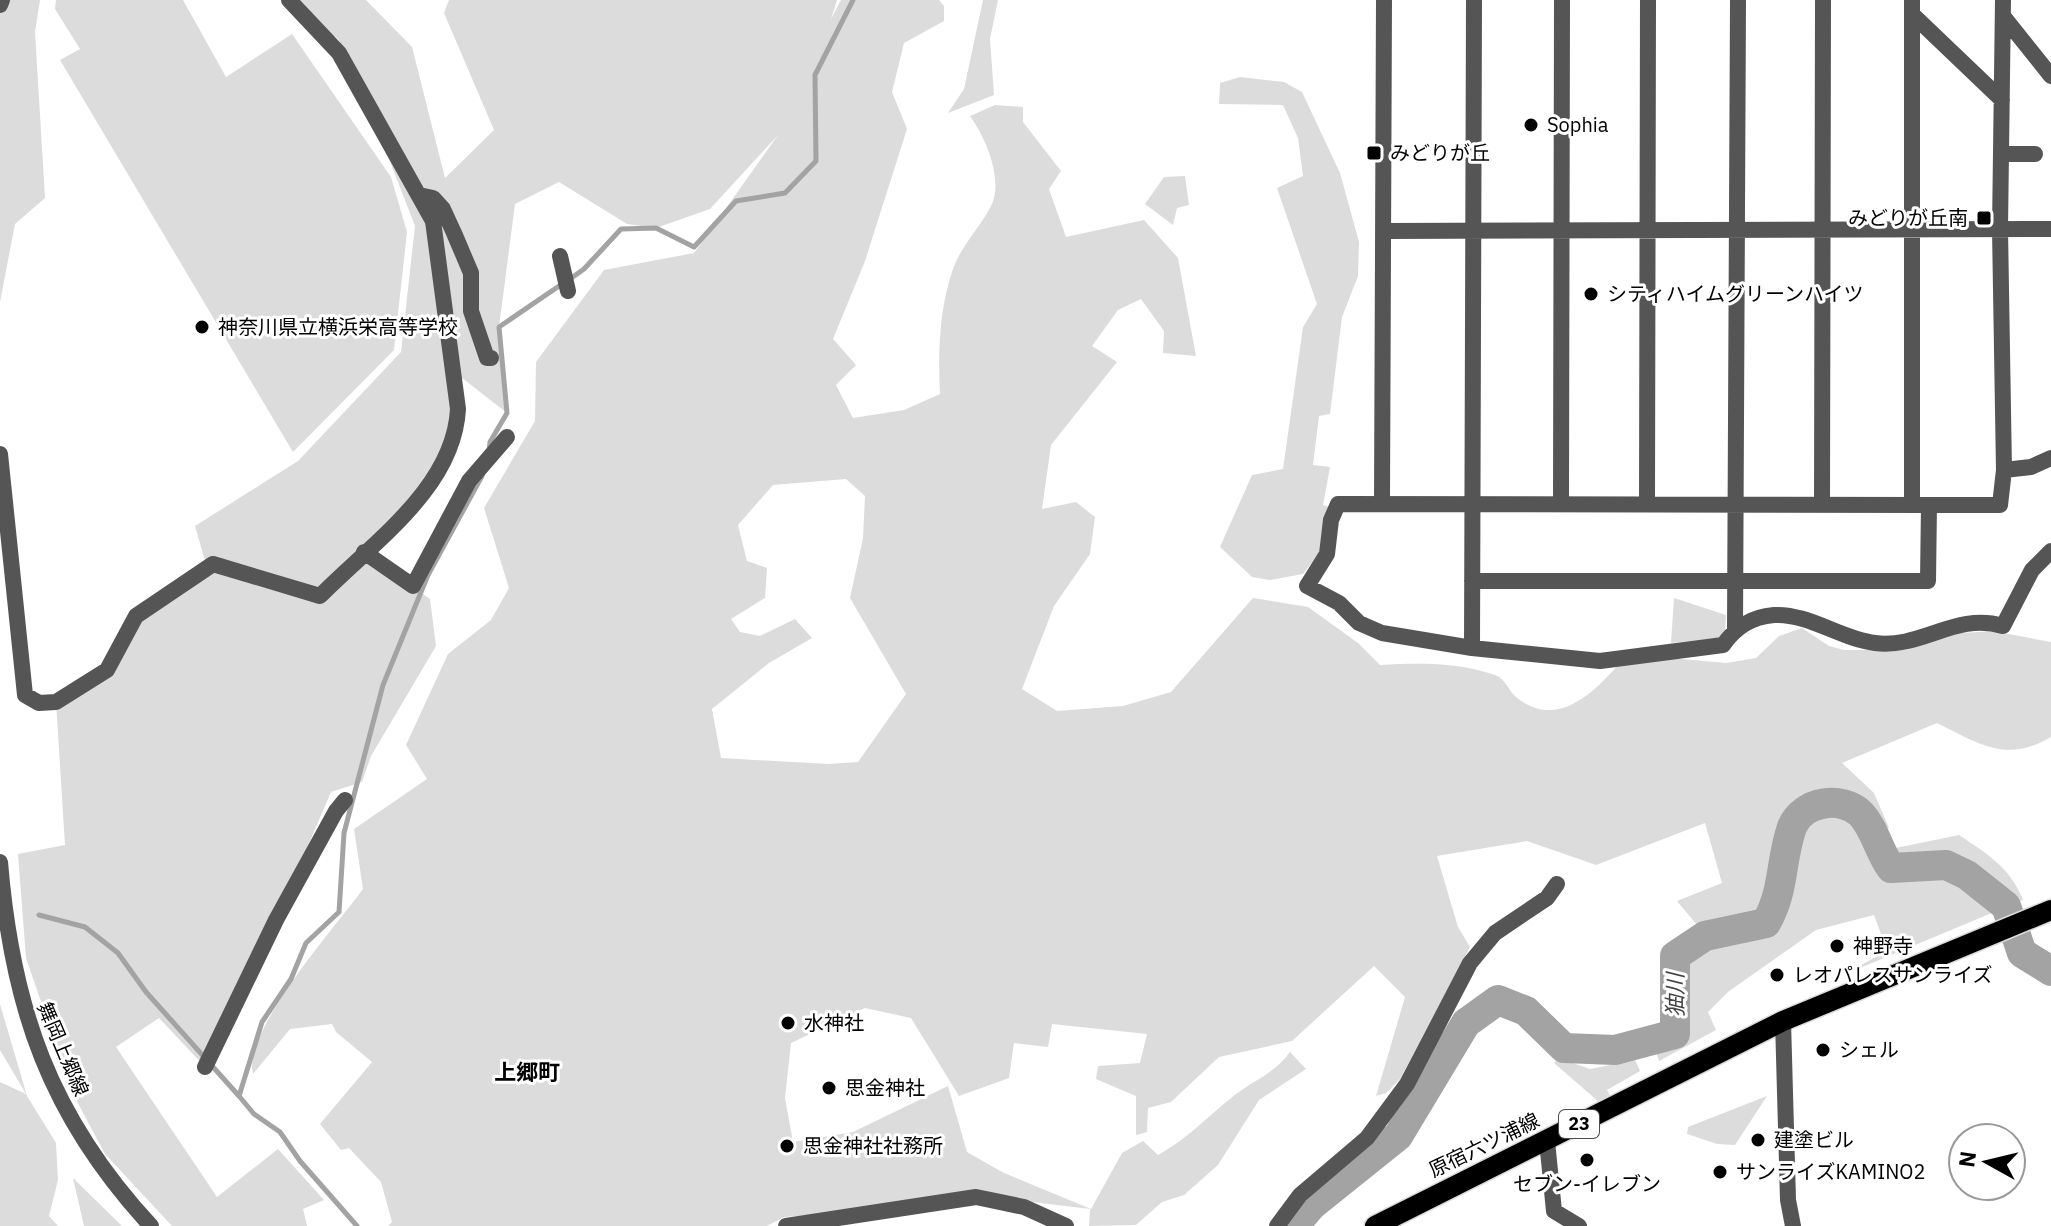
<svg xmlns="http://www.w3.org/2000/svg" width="2051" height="1226" font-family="'IBM Plex Sans','Noto Sans JP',sans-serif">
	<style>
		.green { fill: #dcdcdc; fill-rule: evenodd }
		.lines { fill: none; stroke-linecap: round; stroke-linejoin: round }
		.stream { stroke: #a3a3a3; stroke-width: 5 }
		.river { stroke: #a3a3a3; stroke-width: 30 }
		.primary-casing { stroke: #dbdbdb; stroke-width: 23 }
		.minor { stroke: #555; stroke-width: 16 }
		.tertiary { stroke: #555; stroke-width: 16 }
		.primary { stroke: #000; stroke-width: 20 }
		.poi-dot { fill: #000; stroke: #fff; stroke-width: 3 }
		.labels { text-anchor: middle; stroke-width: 6; stroke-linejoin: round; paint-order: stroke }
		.shield { fill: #fff; stroke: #4c4c4c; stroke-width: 2 }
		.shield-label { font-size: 18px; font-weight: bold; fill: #000 }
		.poi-label { font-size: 20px; fill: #000; stroke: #fff; text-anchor: start }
		.street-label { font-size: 20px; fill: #000; stroke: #fff }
		.water-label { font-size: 22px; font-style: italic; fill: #444; stroke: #fff }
		.neighbourhood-label { font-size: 22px; font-weight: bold; fill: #000; stroke: #fff }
	</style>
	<rect width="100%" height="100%" fill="#fff"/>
	<path class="green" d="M0 0H40L35 32 45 198 15 224 0 302Z
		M56 0H183L226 77 292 34 391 177 407 232 394 350 293 452 60 60 80 49 55 9Z
		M286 0H366L412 47 445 178 494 130 444 13 449 0H837L831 19 841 0H939L944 6V21L904 43 892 92 907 129 865 261 833 339 856 365 836 385 853 418 904 410 940 394C938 354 939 311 952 272 960 247 978 230 990 208 1005 182 986 138 970 116L995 105 1023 107V122L1061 171 1049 189 1066 237 1144 220 1178 258 1196 356 1163 353 1164 331 1141 299 1118 310 1092 346 1117 362 1051 445 1042 509 1076 502 1095 517 1090 554 1054 606 1022 689 1057 711 1123 706 1171 692 1253 598 1308 607 1358 643 1380 665C1420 663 1457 662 1495 675 1505 678 1508 690 1516 697 1555 729 1591 696 1618 665L1671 658 1726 663 1756 658 1779 636 1802 628 1829 646 1844 650H1907L1947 634 1993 631 2051 642V737C2006 764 1978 743 1937 723L1842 763 1874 793 1889 828 1878 831C1874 824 1870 815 1865 810 1840 787 1800 795 1787 827 1774 857 1776 888 1759 917L1702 931 1677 901 1722 883 1705 823 1596 865 1527 841 1437 856 1458 927 1470 947 1400 1079 1386 1093 1376 1096 1405 997 1374 966 1292 1041 1219 1057 1171 1102 1148 1108 1147 1132 1136 1135V1096L1096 1079 1098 1066 1140 1063 1147 1034 1052 1024 1048 1047 1014 1043 1009 1078 959 1096 911 1018 865 1008 791 1043 785 1098 793 1142 853 1132 948 1086 967 1152 1004 1173 1091 1209 1122 1153 1143 1141 1158 1155C1189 1138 1209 1115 1236 1094 1256 1079 1276 1072 1290 1052L1306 1069 1259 1100 1218 1165 1184 1195 1162 1202 1136 1225 1089 1226 1090 1209 1015 1200 784 1217 767 1226H388L392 1222 381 1182 349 1148 341 1150 320 1124 372 1062 336 1032 332 1024 290 1029 253 1074C242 1031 337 925 363 889L354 829 427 779 406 745 448 654 491 620 509 588 484 508 535 421 536 362 604 270 694 253 778 135 710 209 656 228 627 224 559 182 515 204 499 327 507 413 453 371 458 409 433 485 364 552 430 599 436 646 371 756 362 782 331 792 276 920 205 1067 159 1018 116 1047 217 1197 278 1149 324 1200 303 1209 307 1226H172L105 1154 73 1094 26 958 18 854 65 845 56 702 107 670 136 616 207 568 195 526 298 461 401 352 415 226 351 61 338 39ZM846 479 865 496 863 538 850 598 906 694 858 762 829 764 721 758 712 709 769 663 812 638 795 619 760 636 740 632 731 619 765 598 767 568 747 561 738 525 773 485Z
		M983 0H998L990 39 994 95 948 113 964 89Z
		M1240 77 1284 82 1302 92 1340 173 1359 242 1358 276 1342 317 1330 414 1319 416 1313 465 1330 467 1323 505 1330 507 1324 547 1303 574 1270 580 1252 577 1220 547 1252 475 1283 469 1303 327 1317 304 1277 188 1303 176 1298 138 1283 105 1219 104 1220 83Z
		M1185 176 1189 205 1177 208 1173 225 1145 204 1164 177Z
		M1674 598 1726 615 1725 630 1718 638 1671 643Z
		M1825 806C1860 810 1862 822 1876 852L1959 835C1986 853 2011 868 2023 900L1848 973 1887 950 1874 915 1816 930 1728 992 1708 1012 1716 1030 1659 1061 1656 1052 1681 1035 1685 998 1679 959 1708 941 1768 926 1782 903 1797 827 1808 814Z
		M0 1004 27 1096 56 1143 58 1180 49 1216 58 1226H0V1082L26 1094 0 1050Z
		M1558 1058 1590 1069 1635 1060 1640 1071 1607 1090 1610 1095 1599 1102 1554 1063Z
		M1767 1096 1735 1145 1717 1144 1687 1134 1688 1127Z
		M73 1178 122 1226H84Z"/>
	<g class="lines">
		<path class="stream" d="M570 279 584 269 621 229 656 228 694 247 736 201 785 193 816 161 815 75 853 0
			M489 452 490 442 507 413 499 327 562 284
			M39 915 85 927 118 953 146 992 239 1096
			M357 1226 300 1161 280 1132 254 1114 239 1096 262 1022 291 979 306 943 339 912 344 833 383 685 428 575 482 476"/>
		<path class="river" d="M1294 1226 1312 1205 1398 1136 1466 1023 1498 1000 1526 1011 1564 1048 1615 1050 1675 1034V956L1705 936 1766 923C1785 890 1780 861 1792 827 1802 801 1842 795 1861 814 1875 829 1879 852 1891 868L1946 865 1967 875 2006 906 2022 953 2051 971"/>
		<defs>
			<path id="primary" d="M1375 1226 1783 1021 2051 910"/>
		</defs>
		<use href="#primary" class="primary-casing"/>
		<path class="minor" d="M2003 0 2000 229 2004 470
			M0 5 2 0
			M1912 14 2002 100
			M2003 16 2051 76
			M2001 154H2035
			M419 195 433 198 443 209 454 233 471 273V311L487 358H491
			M1384 231 2051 229
			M560 256 568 291
			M0 454 25 695 39 703 56 702 107 670 136 616 213 564 320 596C372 543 454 488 458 409L433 221 339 53 289 0
			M1382 502 1384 0
			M1561 503 1562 0
			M1647 503 1648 0
			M1822 505 1823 0
			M1912 505V0
			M1929 505H2000L2004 470 2031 467 2051 458
			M364 552 413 586 469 481 507 437
			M1472 581H1928L1929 505 1338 504 1331 520 1327 554 1307 586 1339 603 1359 623 1382 633 1472 648 1600 661 1723 645C1736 627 1751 617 1774 615 1808 613 1841 639 1875 643 1922 649 1955 612 2003 626L2032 570 2051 551
			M1735 629 1738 0
			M1472 648 1474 0
			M205 1067 276 920 336 811 345 800
			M1547 1141 1554 1211 1579 1226
			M786 1226 976 1197 1024 1207 1066 1226
			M1277 1226 1300 1195 1367 1138 1407 1084 1470 963 1495 933 1547 898 1557 884"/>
		<path class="tertiary" d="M0 862C12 1008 50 1117 151 1226
			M1783 1021 1788 1200 1793 1226"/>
		<use href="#primary" class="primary"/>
	</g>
	<g class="poi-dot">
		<circle cx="1531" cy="125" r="8"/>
		<rect x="1366" y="145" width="16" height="16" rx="4"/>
		<rect x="1976" y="210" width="16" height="16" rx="4"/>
		<circle cx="1591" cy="294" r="8"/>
		<circle cx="202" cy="327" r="8"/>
		<circle cx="1837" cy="946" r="8"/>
		<circle cx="1777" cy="975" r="8"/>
		<circle cx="788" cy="1023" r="8"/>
		<circle cx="1823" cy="1050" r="8"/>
		<circle cx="829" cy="1088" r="8"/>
		<circle cx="1758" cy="1140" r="8"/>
		<circle cx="787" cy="1146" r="8"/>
		<circle cx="1587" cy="1160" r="8"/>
		<circle cx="1720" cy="1172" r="8"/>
	</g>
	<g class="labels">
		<rect class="shield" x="1559" y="1110" width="40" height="28" rx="6"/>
		<g class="shield-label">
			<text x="1579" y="1130">23</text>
		</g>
		<g class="poi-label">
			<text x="1547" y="132">Sophia</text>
			<text x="1390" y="160">みどりが丘</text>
			<text x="1968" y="225" text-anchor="end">みどりが丘南</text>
			<text x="1607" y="301">シティハイムグリーンハイツ</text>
			<text x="218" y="334">神奈川県立横浜栄高等学校</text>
			<text x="1853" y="953">神野寺</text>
			<text x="1793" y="982">レオパレスサンライズ</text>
			<text x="804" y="1030">水神社</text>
			<text x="1839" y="1057">シェル</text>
			<text x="845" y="1095">思金神社</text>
			<text x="1774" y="1147">建塗ビル</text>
			<text x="803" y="1153">思金神社社務所</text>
			<text x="1736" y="1179">サンライズKAMINO2</text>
			<text x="1587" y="1191" text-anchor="middle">セブン-イレブン</text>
		</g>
		<g class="street-label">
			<text transform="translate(63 1049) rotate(67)" y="7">舞岡上郷線</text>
			<text transform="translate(1484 1145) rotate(-26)" y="7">原宿六ツ浦線</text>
		</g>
		<g class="water-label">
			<text transform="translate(1675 995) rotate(-90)" y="8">㹨川</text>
		</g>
		<g class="neighbourhood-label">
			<text x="527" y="1080">上郷町</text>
		</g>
	</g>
	<g transform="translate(1987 1162) rotate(278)"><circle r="38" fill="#ffffff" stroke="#999999" stroke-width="2"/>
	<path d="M0-6L14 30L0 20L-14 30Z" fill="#000000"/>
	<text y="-12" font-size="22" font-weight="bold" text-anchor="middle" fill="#000000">N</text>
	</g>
</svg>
